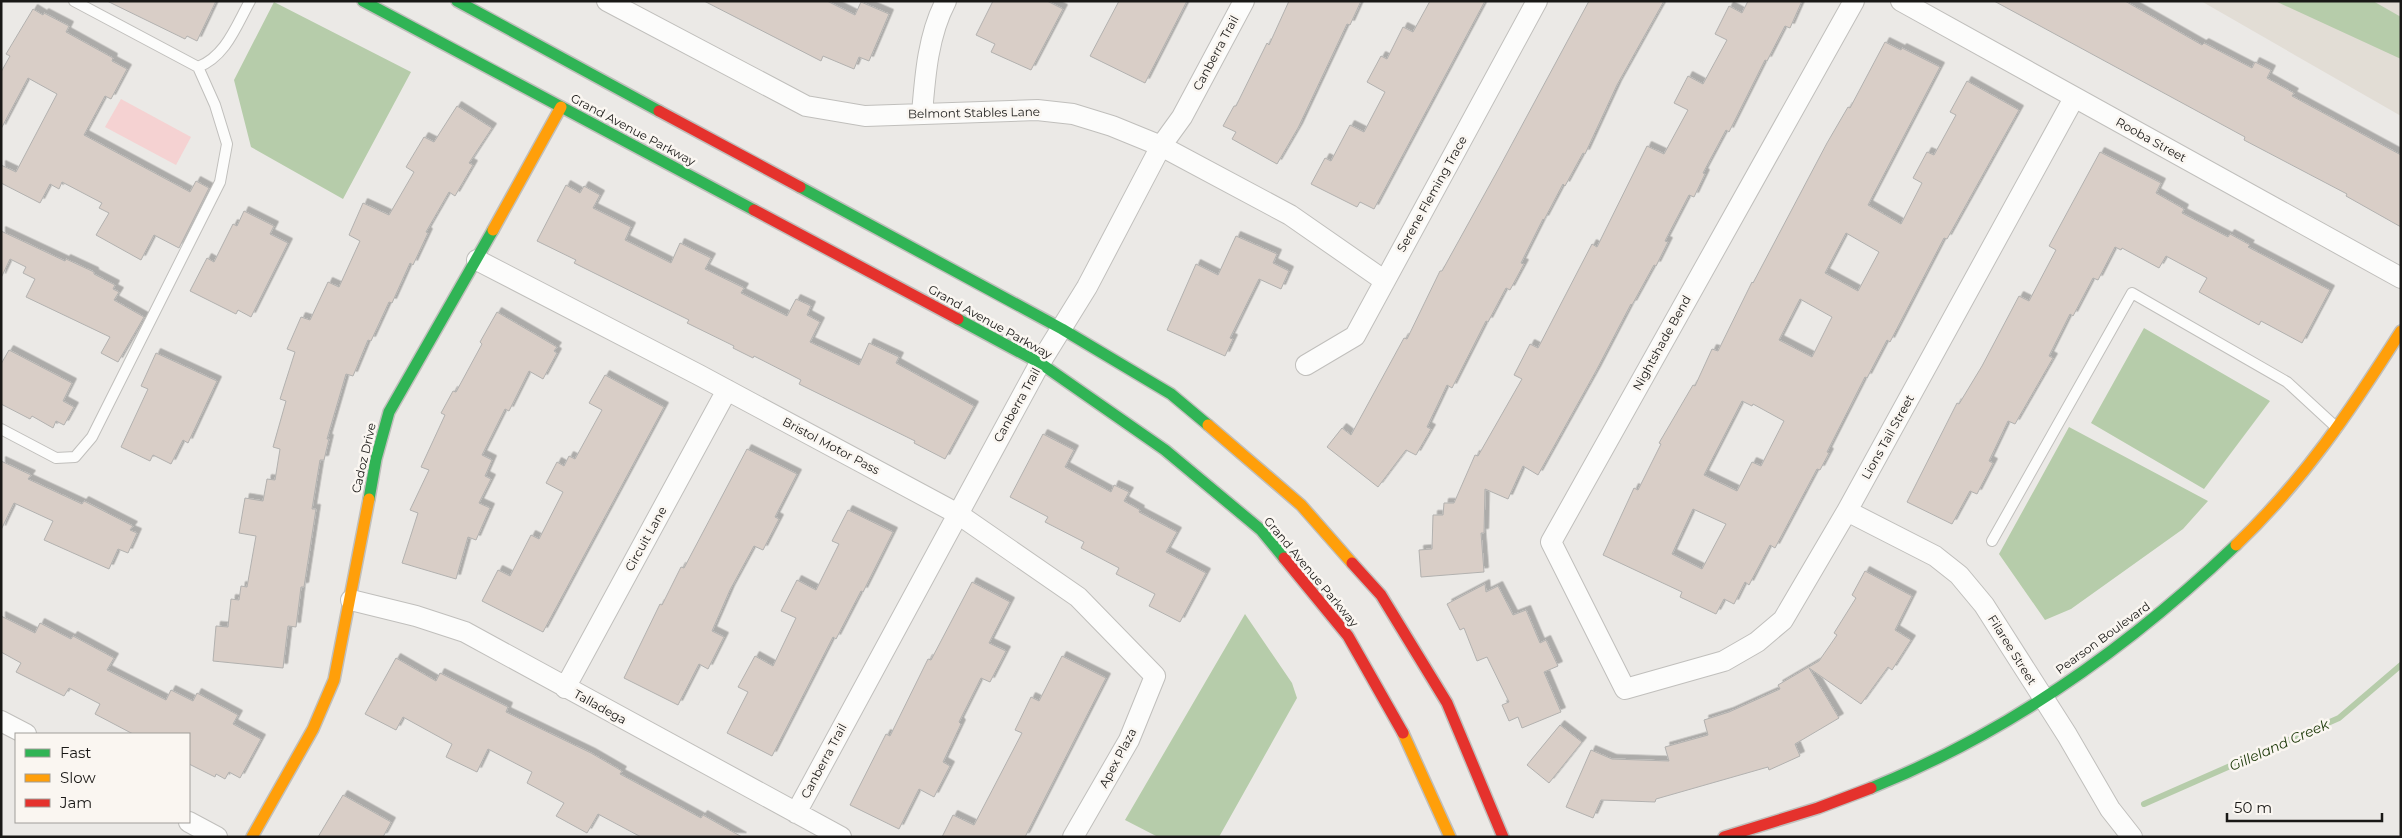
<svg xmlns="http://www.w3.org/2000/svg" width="2402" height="838" font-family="Montserrat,sans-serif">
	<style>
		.built { fill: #e2ddd5 }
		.green { fill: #f5d2d2 }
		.water { fill: #b6ccaa }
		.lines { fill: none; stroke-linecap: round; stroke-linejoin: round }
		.stream { stroke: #b6ccaa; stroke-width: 6 }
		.building { fill: #d9cec7; stroke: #b2b1af; fill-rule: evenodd; filter: url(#shadow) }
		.lane-casing { stroke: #c0bfbc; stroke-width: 12 }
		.street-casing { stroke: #c0bfbc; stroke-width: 22 }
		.fast-casing { stroke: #c0bfbc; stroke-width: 14 }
		.slow-casing { stroke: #c0bfbc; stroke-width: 14 }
		.jam-casing { stroke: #c0bfbc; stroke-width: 14 }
		.lane { stroke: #fcfcfb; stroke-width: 10 }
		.street { stroke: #fcfcfb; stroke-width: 20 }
		.fast { stroke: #30b455; stroke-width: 11 }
		.slow { stroke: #ff9f0a; stroke-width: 11 }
		.jam { stroke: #e5322d; stroke-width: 11 }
		.labels { text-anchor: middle; stroke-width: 5; stroke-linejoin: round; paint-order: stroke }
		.street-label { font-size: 12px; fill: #191816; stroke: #faf6f1 }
		.water-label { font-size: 14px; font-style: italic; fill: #183504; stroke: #faf6f1 }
	</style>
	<defs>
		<filter id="shadow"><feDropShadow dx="4.5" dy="-4.5" stdDeviation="0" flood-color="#0004"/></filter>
	</defs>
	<rect width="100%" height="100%" fill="#ebe9e6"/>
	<path class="built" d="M2201 1H2401V116Z"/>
	<path class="green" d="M121 99 191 137 176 165 105 127Z"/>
	<path class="water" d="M2275 1H2373L2401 17V59Z
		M274 2 411 72 343 199 251 147 234 80Z
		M2144 328 2270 401 2204 489 2091 423Z
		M2069 427 2208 501 2183 529 2071 609 2045 620 1999 554Z
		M1245 614 1292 683 1297 698 1219 837H1158L1125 820Z"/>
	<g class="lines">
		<path class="stream" d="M2144 804 2339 718 2401 665"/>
	</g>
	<path class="building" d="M107 1H216L197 41 187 36 185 39Z
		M704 1H827L855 15 861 2 889 14 869 61 859 57 854 69 823 56 821 61Z
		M993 1H1047L1063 9 1031 70 991 52 995 44 976 35Z
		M1119 1H1187L1145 83 1090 56Z
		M1289 1H1361L1350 25 1347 24 1298 128 1277 164 1232 139 1236 132 1223 126 1234 106H1236L1267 43 1269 45Z
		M1430 1H1485L1374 209 1360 202 1357 207 1311 184 1325 158 1331 161 1350 125 1364 132 1385 92 1367 82 1381 56 1387 59 1403 27 1413 32Z
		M1589 1H1664L1617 85 1585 154 1583 153 1565 186 1563 184 1544 220 1543 219 1521 263 1524 264 1510 290 1506 288 1488 322 1486 321 1452 388 1447 385 1427 427 1431 429 1416 455 1406 450 1378 487 1327 447 1342 428 1351 435 1404 338 1407 339 1440 271H1442L1499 168Z
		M1748 1H1802L1790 28 1785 26 1767 61 1765 60 1729 132 1726 130 1703 173 1705 174 1694 197 1689 195 1665 241 1668 242 1656 266 1654 265 1632 305 1631 304 1596 371 1538 475 1523 466 1508 499 1485 489 1484 533H1481L1484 572 1421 577 1419 550 1432 549 1433 515H1443L1444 503H1454L1475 455 1478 456 1522 379 1514 375 1530 344 1538 348 1592 244 1597 247 1647 146 1664 154 1688 110 1674 103 1688 76 1703 84 1727 40 1715 34 1729 6 1742 13Z
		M1994 1H2125L2202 45 2204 43 2252 68 2255 62 2271 70 2267 78 2294 93 2292 96 2401 155V227L2346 196 2347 194 2244 140 2245 137Z
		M33 9 43 15 44 13 69 26 66 32 113 58 112 61 127 69 111 99 105 96 84 135 190 192 196 181 209 188 179 248 154 235 141 260 96 235 109 213 99 208 102 203 62 182 59 189 50 184 40 203 1 183V165L16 172 57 94 28 78 1 129V72L10 56 6 54Z
		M1885 42 1901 50 1902 48 1940 67 1868 205 1901 224 1922 183 1913 178 1927 152 1934 155 1956 115 1950 112 1967 81 2019 110 1947 239 1944 238 1890 342 1887 340 1867 378 1865 377 1827 452 1829 453 1820 470 1817 469 1775 548 1770 545 1749 585 1745 582 1734 604 1724 599 1716 614 1680 597 1682 592 1603 555 1634 488 1638 490 1661 444 1659 443 1693 385 1695 386 1712 349 1718 351 1752 282 1753 283 1827 143 1848 107 1850 108ZM1846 233 1879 252 1858 291 1825 273ZM1800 299 1832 317 1812 357 1779 340ZM1742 401 1752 406 1753 404 1784 421 1761 466 1752 462 1737 491 1704 475ZM1693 509 1726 524 1702 569 1672 554Z
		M457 106 492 128 469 163 473 165 455 196 449 192 426 232 428 233 413 265 410 263 392 303 389 302 371 341 368 340 353 376 346 374 327 439H329L324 460H320L312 509H316L304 587H301L296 627 288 626 283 668 213 661 216 626 228 627 231 599 239 600 241 586 247 587 256 536 239 533 245 498 263 501 267 479 275 480 280 449 273 447 286 401 280 399 295 352 287 349 301 317 310 320 328 282 339 287 360 241 349 235 363 203 389 215 414 172 406 167 424 137 434 142Z
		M2100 152 2161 183 2156 193 2184 209 2182 213 2228 237 2230 234 2250 245 2248 247 2330 290 2302 343 2261 321 2259 325 2199 292 2207 278 2166 256 2159 268 2122 248 2121 250 2115 247 2098 280 2093 278 2073 316 2070 314 2049 356 2053 358 2015 424 2008 421 1989 461 1993 463 1977 494 1970 491 1952 524 1907 502 1957 403 1959 404 1982 366 2019 296 2029 301 2056 250 2049 246Z
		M566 185 580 193 584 186 600 195 593 208 631 227 625 240 671 263 680 243 711 258 705 269 744 288 741 293 787 316 796 299 811 306 807 315 820 322 810 342 859 365 869 343 899 357 896 363 974 406 945 459 914 443 915 441 799 384 801 380 754 356 753 358 733 348 734 346 687 323 689 320 574 263 576 260 537 241Z
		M244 211 274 226 270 234 288 243 251 317 238 310 236 314 190 291 207 258 214 262 233 224 237 226Z
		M1 231 65 261 66 259 94 272V274L115 285 113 289 119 292 114 300 144 317 118 362 101 353 110 337 26 297 35 279 23 273 26 267 10 259 1 278Z
		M1236 236 1277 254 1273 263 1289 271 1281 289 1259 279 1230 338 1233 339 1225 356 1167 330 1196 264 1218 275Z
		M497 312 557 347 554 351 557 353 543 379 529 371 509 411 505 409 482 455 492 460 485 476 491 479 479 503 490 508 476 540 468 537 456 579 402 563 418 513 410 510 429 470 421 467 445 415 441 413 453 391 456 392 482 344 480 342Z
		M9 350 72 383 63 401 74 407 64 425 56 421 53 428 32 416 30 419 1 404V364Z
		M156 353 217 381 188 443 183 440 171 464 153 455 150 461 121 447 148 389 141 386Z
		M605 375 664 407 543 632 482 601 498 570 510 576 531 535 539 539 563 492 546 483 557 462 564 466 569 456 575 459 602 410 589 403Z
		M1043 434 1074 450 1065 467 1111 492 1114 485 1129 492 1124 501 1140 510 1139 512 1177 532 1166 552 1206 573 1180 622 1149 606 1155 594 1116 574 1119 568 1081 548 1084 542 1045 522 1048 517 1010 497Z
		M747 449 797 474 775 517 779 519 763 550 754 546 730 590 712 631 724 637 708 669 699 664 678 705 624 678 660 604 662 605 681 567 684 568Z
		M1 461 31 475 28 479 82 504 84 501 133 526 130 530 137 533 128 553 118 549 109 569 44 540 53 521 14 503 1 530Z
		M848 510 893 532 863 592 861 591 836 639 833 637 772 756 727 733 748 692 738 687 755 656 773 666 796 618 781 611 797 580 816 590 839 544 832 541Z
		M1865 571 1912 596 1895 630 1911 640 1892 670 1888 667 1861 704 1809 668 1839 718 1795 744 1800 756 1769 770 1768 767 1656 799 1655 802 1601 800 1593 818 1566 807 1591 750 1612 759 1669 761 1665 747 1708 735 1704 720 1729 712 1780 689 1778 685 1819 661 1837 635 1834 633 1856 598 1852 595Z
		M972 582 1010 602 989 643 1006 651 990 682 981 678 959 722 961 724 943 762 950 766 934 797 919 789 899 829 850 805 886 734 890 736 928 659 931 660Z
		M1485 584 1486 592 1498 586 1513 615 1526 610 1540 643 1546 640 1558 666 1544 672 1561 712 1522 728 1518 717 1509 721 1502 705 1509 702 1487 657 1477 661 1464 628 1460 630 1447 604Z
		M1 616 35 633 40 623 71 639 73 636 114 658 107 670 166 700 171 690 193 701 197 693 238 715 233 724 261 739 240 778 229 772 225 779 216 774 215 777 189 764V734H133L95 714 100 704 69 688 64 696 16 672 21 663 1 652Z
		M1062 656 1106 678 1025 837H942L953 815 974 825 1022 733 1015 730 1031 697 1039 701Z
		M396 658 436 681 440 673 508 707 506 712 591 753 622 771 620 774 657 794 701 818 703 815 742 837H641L598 814 587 833 556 816 564 803 527 783 532 772 488 749 477 772 446 757 452 744 403 717 396 730 365 714Z
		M1560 725 1582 742 1549 783 1527 765Z
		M343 795 391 822 383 837H318Z"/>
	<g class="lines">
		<defs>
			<path id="lane" d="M198 67C226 56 236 26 250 1
				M1 429 56 458 75 457 92 437 220 182 227 144 215 105 198 67 74 1
				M1992 541 2132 293 2287 382 2337 428"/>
			<path id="street" d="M607 1 806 106 865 116 1037 110 1073 114 1112 126 1161 146 1290 215 1385 281
				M1854 1 1551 542 1625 689 1724 661 1757 642 1783 620 1847 511 2074 98
				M1901 1 2401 278
				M922 114C925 76 928 35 946 1
				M477 260 699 375 958 514 1078 597 1155 676 1129 740 1073 837
				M1306 365 1355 336 1537 1
				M1847 511 1935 556 1959 575 1984 605 2067 735 2110 809 2132 837
				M351 600 416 616 465 632 841 837
				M565 688 727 390
				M1 721 26 734
				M796 813 1040 363 1087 287 1161 146 1182 117 1244 1
				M189 822 217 837"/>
			<path id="fast" d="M363 1 754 210
				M457 1 659 111
				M800 187 1062 329 1171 394 1208 425
				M958 319 1040 363 1165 450 1261 530 1284 558
				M369 499 376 459 389 412 493 230
				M1871 788C2008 733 2130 646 2236 545"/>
			<path id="slow" d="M493 230 561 107
				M1208 425 1301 505 1352 563
				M2236 545C2304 480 2351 410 2401 331
				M1403 733 1450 837
				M252 837 313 729 334 680 369 499"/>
			<path id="jam" d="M659 111 800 187
				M754 210 958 319
				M1284 558 1348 636 1403 733
				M1352 563 1381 595 1447 703 1503 837
				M1724 837 1818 808 1871 788"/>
		</defs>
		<use href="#lane" class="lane-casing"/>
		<use href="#street" class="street-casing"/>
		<use href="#fast" class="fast-casing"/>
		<use href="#slow" class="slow-casing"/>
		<use href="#jam" class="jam-casing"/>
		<use href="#lane" class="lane"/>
		<use href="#street" class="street"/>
		<use href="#fast" class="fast"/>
		<use href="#slow" class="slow"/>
		<use href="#jam" class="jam"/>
	</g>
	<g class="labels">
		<g class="street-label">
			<text transform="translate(1216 53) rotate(-62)" y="4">Canberra Trail</text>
			<text transform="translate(974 113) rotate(-1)" y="4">Belmont Stables Lane</text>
			<text transform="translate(633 130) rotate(28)" y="4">Grand Avenue Parkway</text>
			<text transform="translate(2151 140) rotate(29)" y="4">Rooba Street</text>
			<text transform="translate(1432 194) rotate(-61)" y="4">Serene Fleming Trace</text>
			<text transform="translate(990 322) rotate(29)" y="4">Grand Avenue Parkway</text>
			<text transform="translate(1662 343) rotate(-61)" y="4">Nightshade Bend</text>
			<text transform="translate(1017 405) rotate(-61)" y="4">Canberra Trail</text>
			<text transform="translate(1888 437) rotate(-61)" y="4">Lions Tail Street</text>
			<text transform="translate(831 446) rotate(28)" y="4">Bristol Motor Pass</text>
			<text transform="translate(364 458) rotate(-77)" y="4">Cadoz Drive</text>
			<text transform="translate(646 539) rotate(-61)" y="4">Circuit Lane</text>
			<text transform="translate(1311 572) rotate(50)" y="4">Grand Avenue Parkway</text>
			<text transform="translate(2103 638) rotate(-36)" y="4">Pearson Boulevard</text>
			<text transform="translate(2012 650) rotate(58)" y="4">Filaree Street</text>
			<text transform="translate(600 707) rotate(29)" y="4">Talladega</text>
			<text transform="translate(1118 758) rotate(-62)" y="4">Apex Plaza</text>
			<text transform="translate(824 761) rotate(-62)" y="4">Canberra Trail</text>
		</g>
		<g class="water-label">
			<text transform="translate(2279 745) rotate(-24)" y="5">Gilleland Creek</text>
		</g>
	</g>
	<rect width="2402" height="838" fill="none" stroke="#191816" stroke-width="5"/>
	<rect x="15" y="733" width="175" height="90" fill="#faf6f1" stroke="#a09d99"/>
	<rect x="25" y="749" width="25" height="8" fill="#30b455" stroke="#a09d99"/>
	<text x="60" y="758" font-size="15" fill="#191816">Fast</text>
	<rect x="25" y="774" width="25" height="8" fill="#ff9f0a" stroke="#a09d99"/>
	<text x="60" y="783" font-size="15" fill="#191816">Slow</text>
	<rect x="25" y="799" width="25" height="8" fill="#e5322d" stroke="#a09d99"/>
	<text x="60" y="808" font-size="15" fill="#191816">Jam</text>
	<path d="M2227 813v8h155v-8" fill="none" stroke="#191816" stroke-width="2.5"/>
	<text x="2234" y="813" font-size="15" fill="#191816" stroke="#faf6f1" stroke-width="4" paint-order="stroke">50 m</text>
</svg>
